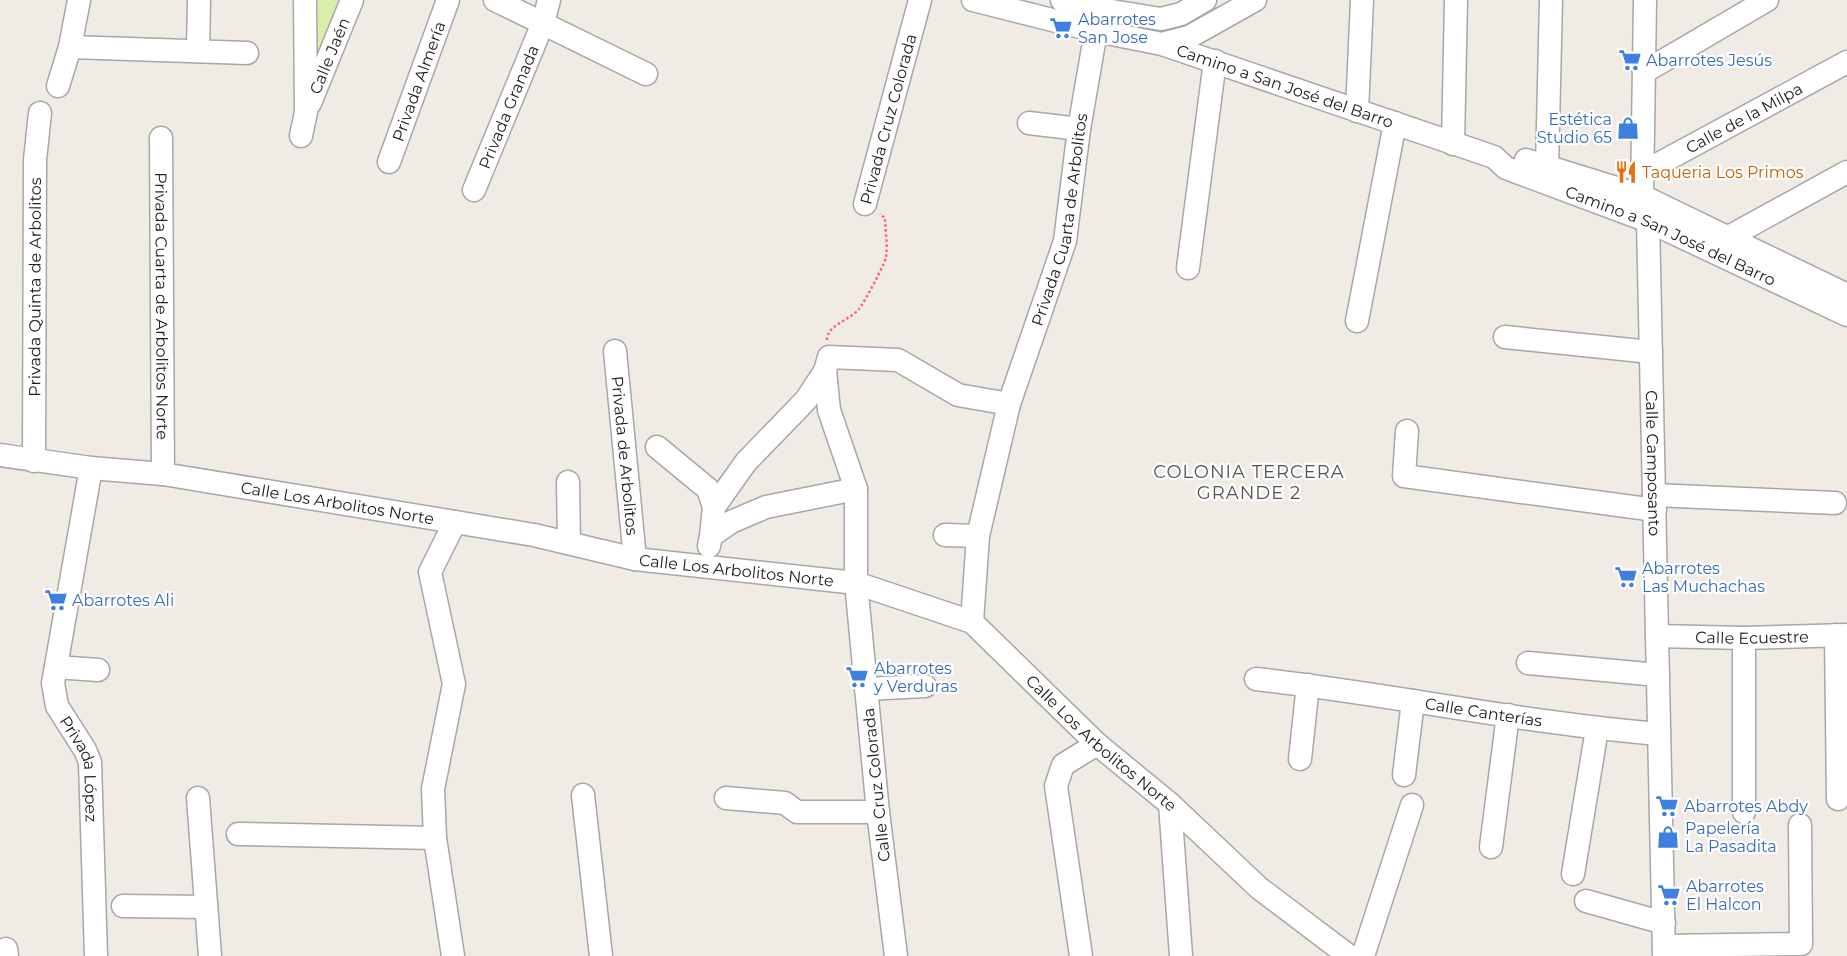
<svg xmlns="http://www.w3.org/2000/svg" width="1847" height="956" font-family="Montserrat,sans-serif">
	<style>
		.grass { fill: #d7efa8 }
		.lines { fill: none; stroke-linecap: round; stroke-linejoin: round }
		.minor-casing { stroke: #a7a7a7; stroke-width: 25 }
		.path { stroke: #ff6872; stroke-width: 2.5; stroke-dasharray: 2.5 2.5; stroke-linecap: butt }
		.minor { stroke: #fff; stroke-width: 22 }
		.labels { text-anchor: middle; stroke-width: 4.5; stroke-linejoin: round; paint-order: stroke }
		.shop-label { font-size: 16px; fill: #366cbe; stroke: #fff; text-anchor: start }
		.street-label { font-size: 16px; fill: #202020; stroke: #fff }
		.food-label { font-size: 16px; fill: #c56008; stroke: #fff; text-anchor: start }
		.neighbourhood-label { font-size: 18px; letter-spacing: 1px; fill: #535353; stroke: #fff }
	</style>
	<rect width="100%" height="100%" fill="#f1ebe5"/>
	<path class="grass" d="M318 0H340L317 56Z"/>
	<g class="lines">
		<defs>
			<g id="minor">
				<path d="M495 0 646 74"/>
				<path d="M973 0 1096 31 1162 44 1189 37 1255 0"/>
				<path d="M1062 0 1099 9 1161 19 1181 14 1205 0"/>
				<path id="s1" d="M1645 0 1642 196 1648 221 1664 956"/>
				<path id="s2" d="M1162 44 1494 157 1506 168 1648 221 1847 315"/>
				<path d="M70 47 247 53"/>
				<path d="M198 51 199 0"/>
				<path d="M1644 72 1767 0"/>
				<path d="M58 86 70 47 79 0"/>
				<path id="s3" d="M310 103 352 0"/>
				<path d="M1357 111 1362 0"/>
				<path d="M1029 123 1079 129"/>
				<path d="M301 136 306 112 305 0"/>
				<path id="s4" d="M161 138 163 474"/>
				<path d="M1453 144 1456 0"/>
				<path d="M1526 160 1642 196 1847 295"/>
				<path id="s5" d="M389 162 448 0"/>
				<path d="M1547 167 1551 0"/>
				<path id="s6" d="M1642 173 1847 62"/>
				<path id="s7" d="M474 190 543 23 549 0"/>
				<path id="s8" d="M865 204 920 0"/>
				<path d="M1727 238 1847 172"/>
				<path d="M1188 268 1215 61"/>
				<path d="M1357 321 1395 123"/>
				<path d="M1505 337 1651 352"/>
				<path id="s9" d="M615 351 635 559"/>
				<path d="M1407 431 1404 476 1655 510"/>
				<path d="M657 447 708 489 714 507"/>
				<path id="s10" d="M0 455 91 468 163 474 534 535 635 559 856 583 972 622 1097 744 1170 804 1259 888 1349 956"/>
				<path id="s11" d="M34 461 35 160 40 113"/>
				<path id="s12" d="M91 468 53 683 57 706 85 750 90 762 96 956"/>
				<path d="M568 482 569 543"/>
				<path d="M1654 495 1835 503"/>
				<path d="M945 535 978 536"/>
				<path d="M711 536 714 507 746 462 806 400 825 371"/>
				<path d="M709 546 711 536 731 522 766 507 856 489"/>
				<path id="s13" d="M972 622 978 536 1009 404 1065 241 1079 129 1096 31"/>
				<path d="M1836 635 1838 799"/>
				<path id="s14" d="M1657 636 1744 638 1847 635"/>
				<path d="M1744 638V812"/>
				<path d="M1528 663 1658 675"/>
				<path d="M56 667 98 670"/>
				<path id="s15" d="M1256 679C1391 694 1524 723 1659 734"/>
				<path d="M866 689 925 686"/>
				<path d="M1300 759 1308 685"/>
				<path d="M1404 775 1413 701"/>
				<path d="M583 795 601 956"/>
				<path d="M198 798 210 956"/>
				<path d="M726 798 785 803 797 812H878"/>
				<path d="M1170 804 1181 956"/>
				<path d="M238 834 435 838"/>
				<path d="M1491 847 1508 715"/>
				<path d="M1573 874 1597 729"/>
				<path d="M1586 901 1664 923"/>
				<path d="M123 906 206 907"/>
				<path d="M1664 946 1801 944 1800 825"/>
				<path d="M6 949 7 956"/>
				<path d="M453 956 435 838 433 789 454 684 430 572 455 522"/>
				<path d="M896 956 878 812 856 583V489L829 410 825 371 829 357 898 360 958 395 1009 404"/>
				<path d="M1081 956 1056 786 1063 765 1097 744"/>
				<path d="M1363 956 1412 805"/>
			</g>
		</defs>
		<use href="#minor" class="minor-casing"/>
		<path class="path" d="M827 340C826 326 850 320 859 309 864 303 885 264 886 257 888 245 885 230 885 218L880 214"/>
		<use href="#minor" class="minor"/>
	</g>
	<defs>
		<symbol id="supermarket-bare" viewBox="-9 -9 18 18"><path d="M-6-5.5h2.5l.6 2H6L4.5 2H-2.5L-4.4-4H-6ZM-1.5 3.2a1.3 1.3 0 1 0 .1 0ZM3 3.2a1.3 1.3 0 1 0 .1 0Z" fill="#3f7fe0" stroke="#fff" stroke-width="2.5" paint-order="stroke"/></symbol>
		<symbol id="shop-bare" viewBox="-9 -9 18 18"><path d="M-5-2.5h2.3a2.7 3.5 0 0 1 5.4 0H5L5.5 6h-11ZM-1.5-2.5h3a1.5 2.3 0 0 0-3 0Z" fill="#3f7fe0" stroke="#fff" stroke-width="2.5" paint-order="stroke"/></symbol>
		<symbol id="restaurant-bare" viewBox="-9 -9 18 18"><path d="M-5-6h1v4h1v-4h1v4h1v-4h1v5L-1.5 .5V6h-2V.5L-5-1ZM5-6V6H3V1.5H1.5Q1.5-4 5-6Z" fill="#e8710a" stroke="#fff" stroke-width="2.5" paint-order="stroke"/></symbol>
	</defs>
	<g fill-rule="evenodd">
		<use href="#supermarket-bare" x="1045" y="12" width="32" height="32"/>
		<use href="#supermarket-bare" x="1614" y="44" width="32" height="32"/>
		<use href="#shop-bare" x="1612" y="112" width="32" height="32"/>
		<use href="#restaurant-bare" x="1610" y="156" width="32" height="32"/>
		<use href="#supermarket-bare" x="1610" y="561" width="32" height="32"/>
		<use href="#supermarket-bare" x="40" y="584" width="32" height="32"/>
		<use href="#supermarket-bare" x="841" y="661" width="32" height="32"/>
		<use href="#supermarket-bare" x="1651" y="790" width="32" height="32"/>
		<use href="#shop-bare" x="1652" y="821" width="32" height="32"/>
		<use href="#supermarket-bare" x="1653" y="879" width="32" height="32"/>
	</g>
	<g class="labels">
		<g class="shop-label">
			<text x="1078" y="25">Abarrotes<tspan x="1078" dy="18">San Jose</tspan></text>
			<text x="1646" y="66">Abarrotes Jesús</text>
			<text x="1612" y="125" text-anchor="end">Estética<tspan x="1612" dy="18">Studio 65</tspan></text>
			<text x="1642" y="574">Abarrotes<tspan x="1642" dy="18">Las Muchachas</tspan></text>
			<text x="72" y="606">Abarrotes Ali</text>
			<text x="874" y="674">Abarrotes<tspan x="874" dy="18">y Verduras</tspan></text>
			<text x="1684" y="812">Abarrotes Abdy</text>
			<text x="1685" y="834">Papelería<tspan x="1685" dy="18">La Pasadita</tspan></text>
			<text x="1686" y="892">Abarrotes<tspan x="1686" dy="18">El Halcon</tspan></text>
		</g>
		<g class="street-label">
			<text dy="6" stroke="none"><textPath href="#s3" startOffset="51">Calle Jaén</textPath></text>
			<text dy="6" stroke="none"><textPath href="#s5" startOffset="86">Privada Almería</textPath></text>
			<text dy="6" stroke="none"><textPath href="#s2" startOffset="130">Camino a San José del Barro</textPath></text>
			<text dy="6" stroke="none"><textPath href="#s7" startOffset="90">Privada Granada</textPath></text>
			<text dy="6" stroke="none"><textPath href="#s6" startOffset="116">Calle de la Milpa</textPath></text>
			<text dy="6" stroke="none"><textPath href="#s8" startOffset="88">Privada Cruz Colorada</textPath></text>
			<text dy="6" stroke="none"><textPath href="#s13" startOffset="414">Privada Cuarta de Arbolitos</textPath></text>
			<text dy="6" stroke="none"><textPath href="#s2" startOffset="545">Camino a San José del Barro</textPath></text>
			<text dy="6" stroke="none"><textPath href="#s11" startOffset="174">Privada Quinta de Arbolitos</textPath></text>
			<text dy="6" stroke="none"><textPath href="#s4" startOffset="168">Privada Cuarta de Arbolitos Norte</textPath></text>
			<text dy="6" stroke="none"><textPath href="#s9" startOffset="105">Privada de Arbolitos</textPath></text>
			<text dy="6" stroke="none"><textPath href="#s1" startOffset="464">Calle Camposanto</textPath></text>
			<text dy="6" stroke="none"><textPath href="#s10" startOffset="341">Calle Los Arbolitos Norte</textPath></text>
			<text dy="6" stroke="none"><textPath href="#s10" startOffset="746">Calle Los Arbolitos Norte</textPath></text>
			<text dy="6" stroke="none"><textPath href="#s14" startOffset="95">Calle Ecuestre</textPath></text>
			<text dy="6" stroke="none"><textPath href="#s15" startOffset="230">Calle Canterías</textPath></text>
			<text dy="6" stroke="none"><textPath href="#s10" startOffset="1166">Calle Los Arbolitos Norte</textPath></text>
			<text dy="6" stroke="none"><textPath href="#s12" startOffset="311">Privada López</textPath></text>
			<text transform="translate(876 785) rotate(-96)" y="6">Calle Cruz Colorada</text>
		</g>
		<g class="food-label">
			<text x="1642" y="178">Taqueria Los Primos</text>
		</g>
		<g class="neighbourhood-label">
			<text x="1249" y="478">COLONIA TERCERA<tspan x="1249" dy="21">GRANDE 2</tspan></text>
		</g>
	</g>
</svg>
